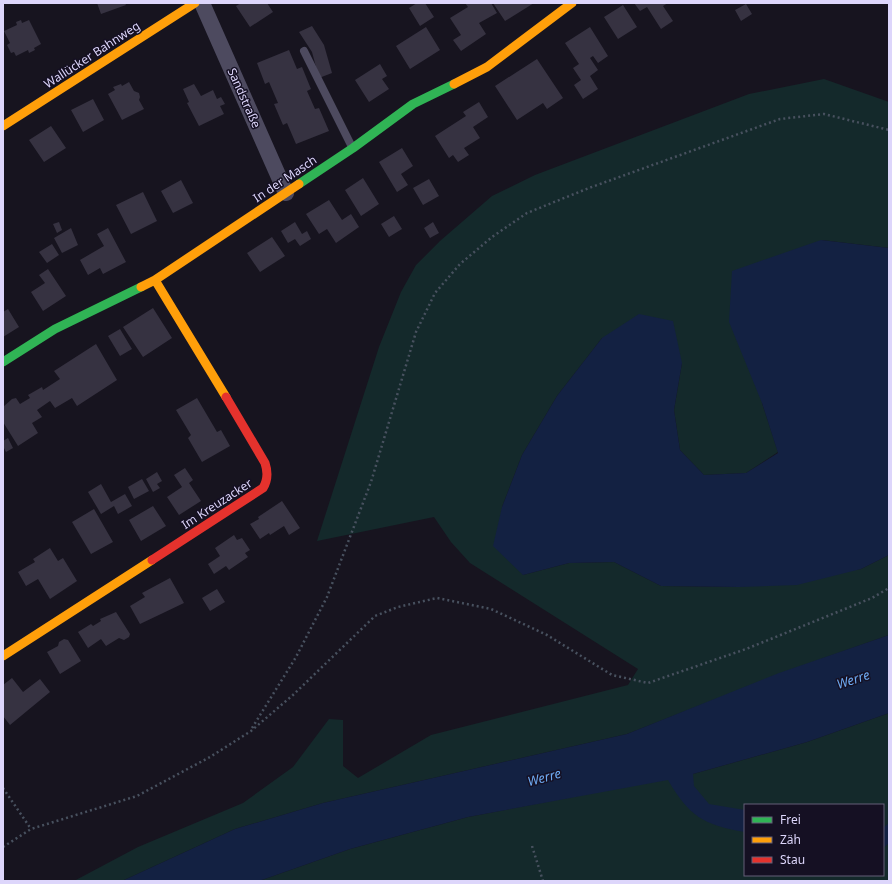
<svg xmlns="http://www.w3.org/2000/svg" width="892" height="884" font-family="'Noto Sans',sans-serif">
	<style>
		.green { fill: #14292b; fill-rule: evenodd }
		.water { fill: #132142 }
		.building { fill: #363241 }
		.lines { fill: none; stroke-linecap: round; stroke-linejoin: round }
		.path { stroke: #48515f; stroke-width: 2.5; stroke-dasharray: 2 3; stroke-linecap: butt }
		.lane { stroke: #4d4a5f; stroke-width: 8 }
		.street { stroke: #4d4a5f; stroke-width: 16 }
		.fast { stroke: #30b455; stroke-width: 9 }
		.slow { stroke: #ff9f0a; stroke-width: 9 }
		.jam { stroke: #e5322d; stroke-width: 9 }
		.labels { text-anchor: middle; stroke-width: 3; stroke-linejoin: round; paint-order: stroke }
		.street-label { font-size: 12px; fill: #ddd6fb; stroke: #151023 }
		.water-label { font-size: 13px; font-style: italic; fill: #6eaaf2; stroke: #151023 }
	</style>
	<rect width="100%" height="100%" fill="#17141f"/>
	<path class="green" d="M824 79 889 102V248L821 240 762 403 778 452 746 473 704 475 680 450 674 410 682 363 602 338 557 396 522 455 502 507 523 575 569 563 614 562 661 586 739 587 861 569 889 555V635L784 672 627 734 323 803 235 829 122 881H74L138 847 243 803 293 767 329 719 343 720V766L358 778 431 735 628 685 638 669 470 563 451 542 434 517 317 541 379 347 401 292 416 265 440 241 492 196 535 175 749 94Z
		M889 713V881H259L350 849 468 817 693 774 807 742ZM745 805H883V875H745Z"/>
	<path class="water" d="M821 240 889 248V555L861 569 797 585 739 587 661 586 614 562 569 563 523 575 493 546 502 507 522 455 557 396 602 338 639 314 673 321 682 363 674 410 680 450 704 475 746 473 778 453 762 403 729 322 732 271Z
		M889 635V713L807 742 693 774 694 786 709 804 745 810V832C703 825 689 816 668 780L468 817 350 849 259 881H122L235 829 323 803 627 734 779 673Z
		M889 823V843L883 848V828Z"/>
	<path class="building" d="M97 3H125L126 5 101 14Z
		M241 3H267L273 12 250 27 236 6Z
		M417 3H425L434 17 420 26 409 8Z
		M465 3H491L497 13 479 23 486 34 461 51 453 40 461 35 450 18 468 7Z
		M493 3H534L505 21Z
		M634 3H668L663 6 673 21 661 29 647 7 640 11Z
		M746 4 752 14 741 21 735 10Z
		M623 5 637 27 618 39 604 17Z
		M21 20 22 23 29 20 41 44 34 48 35 50 29 53 28 50 16 56 14 52 11 53 7 45 10 43 4 31 17 25 16 22Z
		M312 26 324 45 332 73 319 78 312 52 299 32Z
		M426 27 440 50 410 69 396 46Z
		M590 27 608 56 598 63 593 56 590 58 598 70 590 76 598 89 583 99 574 85 581 80 573 68 579 64 565 43Z
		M289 50 297 69 302 67 311 89 307 91 315 109 319 108 329 131 296 144 287 123 283 125 274 104 278 103 269 82 265 84 257 63Z
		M537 59 563 98 547 109 543 103 517 120 495 86Z
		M380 64 387 76 382 79 389 89 369 102 355 80Z
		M129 82 134 91 139 93 140 97 139 100 144 109 122 120 108 94 115 90 113 87 121 84 122 86Z
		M194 84 201 96 213 90 217 99 221 97 225 104 220 106 224 114 199 126 187 103 189 102 183 89Z
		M93 99 104 120 83 132 71 110Z
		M479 102 488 117 473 127 480 138 464 148 469 155 458 162 453 155 449 158 435 136 466 116 463 112Z
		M51 126 66 148 44 162 29 140Z
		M402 148 413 166 401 174 408 185 397 192 379 162Z
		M363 178 379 204 361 216 345 190Z
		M429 179 439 196 423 205 413 188Z
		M181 180 193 203 173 213 161 191Z
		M143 192 157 221 131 234 116 205Z
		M329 200 342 220 351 214 359 227 336 243 327 229 319 234 306 214Z
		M394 216 402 229 389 237 381 224Z
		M59 222 62 230 57 233 53 224Z
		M295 222 302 234 307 231 311 239 300 246 295 239 288 243 281 231Z
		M433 222 439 233 430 238 424 228Z
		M71 228 78 245 62 253 54 238Z
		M108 228 126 262 103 274 100 268 88 275 80 260 104 246 97 234Z
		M272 237 285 256 260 272 247 253Z
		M52 244 59 255 47 263 39 252Z
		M48 269 66 296 43 311 31 292 45 283 39 275Z
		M153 308 172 338 143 357 123 327Z
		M8 309 19 327 3 337V312Z
		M120 329 132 349 120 356 108 336Z
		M96 344 117 380 77 406 72 398 55 408 50 401 37 410 42 417 32 423 38 433 18 446 3 422V407L12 399 16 398 20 404 30 398 28 395 42 387 43 390 60 379 54 371Z
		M197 398 217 432 221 430 230 446 202 462 188 438 191 435 176 410Z
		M8 438 13 448 6 452 3 446V441Z
		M185 468 193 480 189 483 201 501 179 515 167 497 182 487 174 475Z
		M157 472 162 481 157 484 160 488 153 492 146 479Z
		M142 479 149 491 134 499 128 487Z
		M101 484 111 502 125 494 132 506 118 514 114 506 101 514 88 492Z
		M282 501 300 528 289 535 284 526 270 535 269 533 260 539 250 524 259 519 258 517Z
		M153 506 166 526 141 541 129 520Z
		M94 509 113 542 91 554 72 522Z
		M234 535 237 540 242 538 250 550 245 553 248 557 229 570 226 566 214 574 208 564 220 556 215 548Z
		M50 548 58 561 63 558 77 581 50 599 38 579 26 586 18 572 35 562 33 559Z
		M170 578 184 603 140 624 130 606 145 597 142 593Z
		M217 589 225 602 210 611 202 598Z
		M116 612 130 634 129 637 124 640 119 638 106 646 101 639 88 648 78 632 91 624 93 626 101 621 100 619Z
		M64 639 68 640 81 661 60 674 47 652 58 646 59 642Z
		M12 678 23 692 40 679 50 692 10 725 3 716V685Z"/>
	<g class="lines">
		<path class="path" d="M252 728 296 657 327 597 371 482 416 332 435 293 460 264 492 237 527 213 589 188 780 119 824 114 889 130
			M3 788 31 829
			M532 846 543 881
			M3 847 31 829 137 796 210 757 251 731 293 695 375 616 398 607 437 598 491 609 547 635 612 675 648 683 746 649 872 598 889 588"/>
		<path class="lane" d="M304 51 352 147"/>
		<path class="street" d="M202 3 286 193"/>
		<path class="fast" d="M299 184 353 148 413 104 454 84
			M3 362 55 329 141 287"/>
		<path class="slow" d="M454 84 487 67 572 3
			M3 126 195 3
			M155 280 226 397
			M141 287 155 280 299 184
			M3 656 152 560"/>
		<path class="jam" d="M152 560 263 488C268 480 268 472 265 463L226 397"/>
	</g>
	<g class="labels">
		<g class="street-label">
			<text transform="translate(92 55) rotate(-33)" y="4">Wallücker Bahnweg</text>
			<text transform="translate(244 98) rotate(66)" y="4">Sandstraße</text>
			<text transform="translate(285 179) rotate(-34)" y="4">In der Masch</text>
			<text transform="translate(217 504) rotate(-33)" y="4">Im Kreuzacker</text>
		</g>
		<g class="water-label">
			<text transform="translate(853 679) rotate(-18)" y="5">Werre</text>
			<text transform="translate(544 777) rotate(-15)" y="5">Werre</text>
		</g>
	</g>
	<rect width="892" height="884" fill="none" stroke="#ddd6fb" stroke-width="8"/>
	<rect x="744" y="804" width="140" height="72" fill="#151023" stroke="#655f79"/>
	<rect x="752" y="817" width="20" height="6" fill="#30b455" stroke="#655f79"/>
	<text x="780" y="824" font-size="12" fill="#ddd6fb">Frei</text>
	<rect x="752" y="837" width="20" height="6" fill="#ff9f0a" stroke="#655f79"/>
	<text x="780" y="844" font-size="12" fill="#ddd6fb">Zäh</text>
	<rect x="752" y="857" width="20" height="6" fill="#e5322d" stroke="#655f79"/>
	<text x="780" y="864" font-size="12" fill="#ddd6fb">Stau</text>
</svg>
